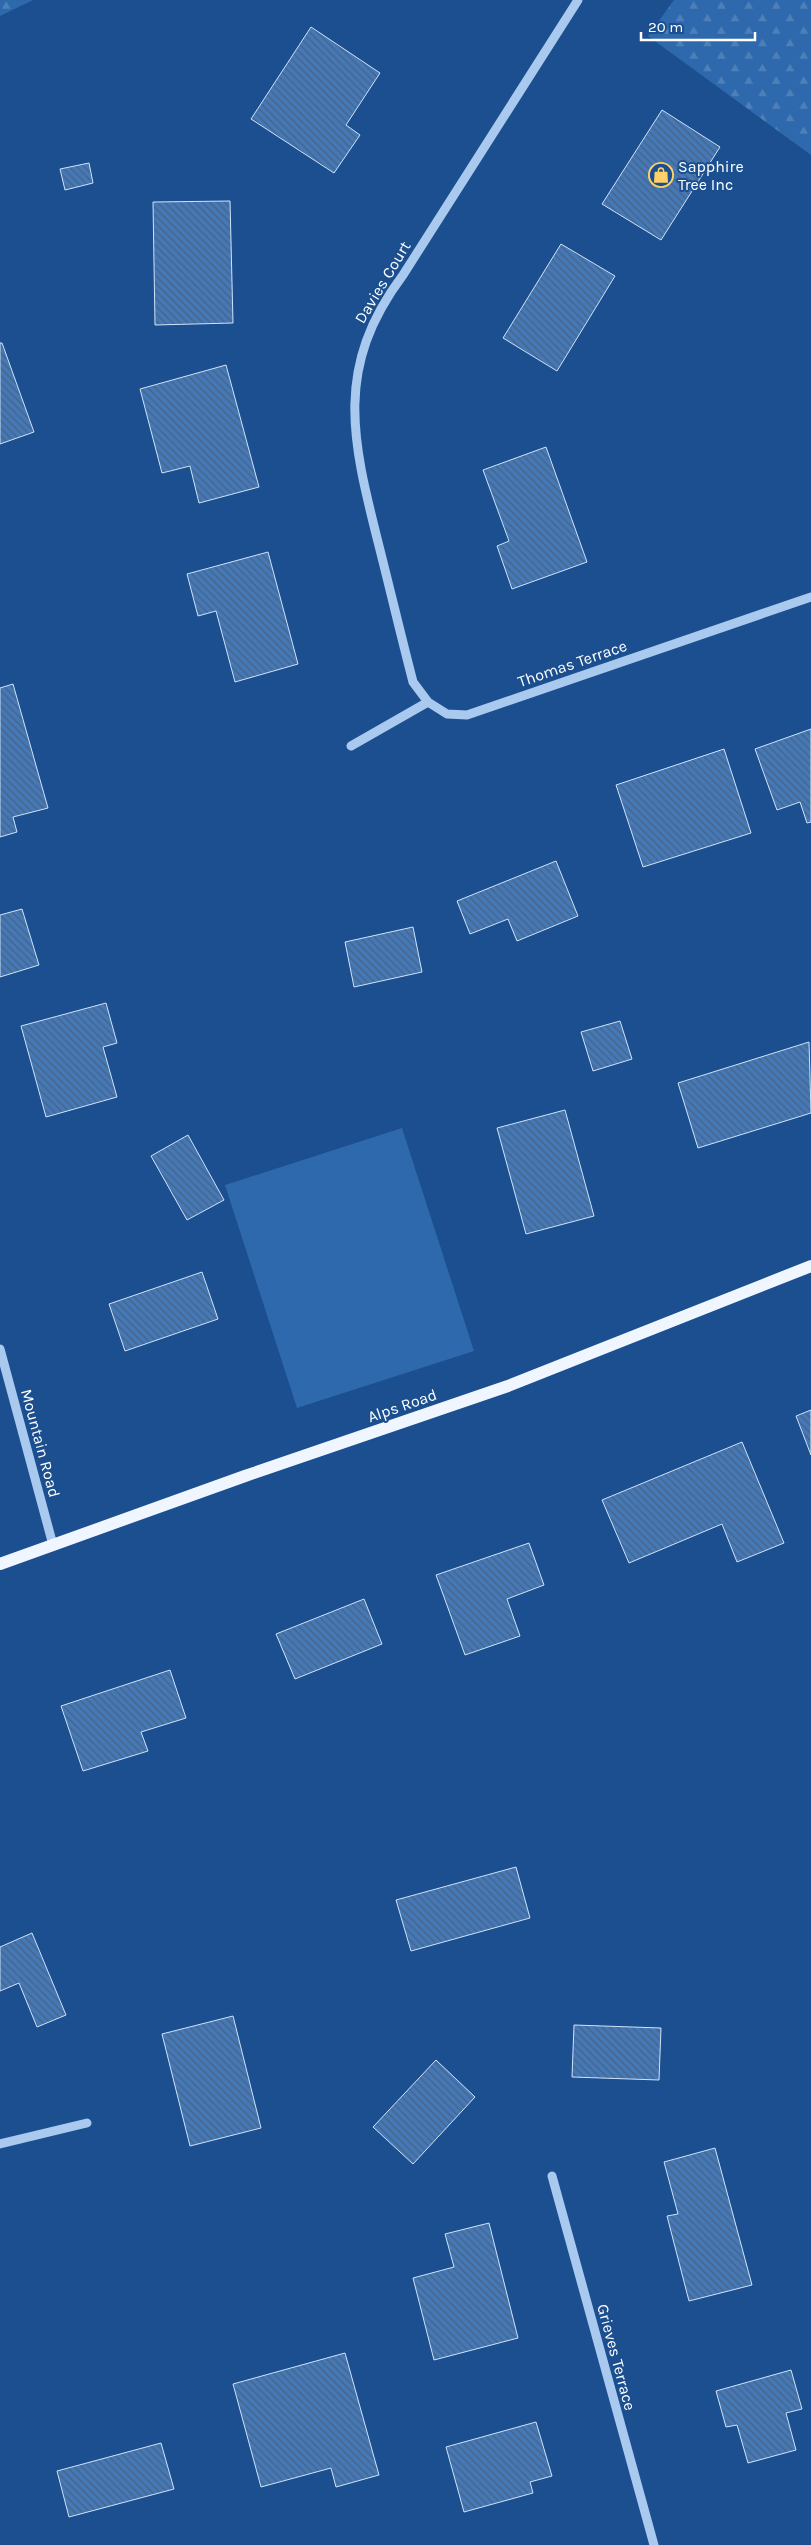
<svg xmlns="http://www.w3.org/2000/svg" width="811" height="2545" font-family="Karla,sans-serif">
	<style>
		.green { fill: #2e69ad }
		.forest { fill: url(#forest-firs) }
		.building { fill: url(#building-back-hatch); stroke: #cfe3fa }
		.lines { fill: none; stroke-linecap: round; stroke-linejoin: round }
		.minor { stroke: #a9c9ee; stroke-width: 9 }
		.major { stroke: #f0f6ff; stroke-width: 12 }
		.labels { text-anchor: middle; stroke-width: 4; stroke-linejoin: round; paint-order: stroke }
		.poi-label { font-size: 16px; fill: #fff; stroke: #1b4f8f; text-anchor: start }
		.street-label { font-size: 16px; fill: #fff; stroke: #1b4f8f }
	</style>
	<defs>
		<pattern id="forest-firs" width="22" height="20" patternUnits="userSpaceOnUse" patternTransform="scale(1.25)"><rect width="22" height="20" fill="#2e69ad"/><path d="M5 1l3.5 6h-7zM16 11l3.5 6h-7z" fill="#4d80b9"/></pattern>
		<pattern id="building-back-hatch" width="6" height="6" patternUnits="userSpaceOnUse" patternTransform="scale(1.25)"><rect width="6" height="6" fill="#4478b7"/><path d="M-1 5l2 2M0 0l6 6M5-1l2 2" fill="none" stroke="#486282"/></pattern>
	</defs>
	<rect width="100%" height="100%" fill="#1b4f8f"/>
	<path class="green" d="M402 1128 474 1351 297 1408 225 1185Z"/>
	<path class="forest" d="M0 0H33L0 16Z
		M674 0H811V155L648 36Z"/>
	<path class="building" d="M311 27 380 73 346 125 360 135 334 173 251 119Z
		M662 110 720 147 661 240 602 204Z
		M89 163 93 183 65 190 60 169Z
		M230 201 233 323 155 325 153 202Z
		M561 244 615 276 557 371 503 338Z
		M0 343H2L34 432 0 444Z
		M226 365 259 487 199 503 190 466 162 473 140 389Z
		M546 447 587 562 512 589 497 546 509 541 483 470Z
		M268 552 298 664 235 682 216 611 198 616 187 574Z
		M13 684 48 808 13 817 17 832 0 837V688Z
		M811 729V822L807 823 800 802 777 810 755 749Z
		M724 749 751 833 643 867 616 785Z
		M556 861 578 916 517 941 508 919 470 934 457 901Z
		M22 909 39 965 0 977V915Z
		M413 927 422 972 354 987 345 942Z
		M106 1003 117 1043 103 1047 117 1097 46 1117 21 1026Z
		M620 1021 632 1059 593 1071 581 1032Z
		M809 1042 811 1113 698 1148 678 1083Z
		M565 1110 594 1216 526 1234 497 1128Z
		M188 1135 224 1200 187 1220 151 1156Z
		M202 1272 218 1319 125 1351 109 1304Z
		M811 1410V1455L796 1416Z
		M742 1442 784 1543 737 1562 722 1524 629 1563 602 1500Z
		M529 1543 544 1585 507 1599 520 1636 465 1655 436 1575Z
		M364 1599 382 1644 295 1679 276 1634Z
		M170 1670 186 1718 141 1732 148 1751 83 1771 61 1706Z
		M516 1867 530 1918 411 1951 396 1900Z
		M32 1933 66 2015 37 2027 19 1983 0 1991V1947Z
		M233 2016 261 2128 190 2146 162 2034Z
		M574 2025 661 2028 659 2080 572 2077Z
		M436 2060 475 2097 413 2164 373 2127Z
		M715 2148 752 2285 689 2301 667 2216 678 2214 664 2162Z
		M489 2223 518 2338 434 2360 413 2278 454 2267 445 2234Z
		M345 2353 379 2475 336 2487 331 2468 261 2487 233 2384Z
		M791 2370 802 2409 786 2413 796 2450 748 2463 737 2425 726 2427 716 2391Z
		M536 2422 552 2476 530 2482 533 2493 464 2512 446 2447Z
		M161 2443 174 2489 69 2517 57 2471Z"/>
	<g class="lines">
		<path class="minor" d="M428 702 413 682C401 636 390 589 378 542 352 439 334 367 403 275L578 0
			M351 746 428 702 447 714 467 715 811 597
			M0 1349 53 1545
			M0 2144 87 2123
			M552 2176 654 2545"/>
		<path class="major" d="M0 1564 245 1476 508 1386 811 1266"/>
	</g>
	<defs>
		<symbol id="shop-ring" viewBox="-11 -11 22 22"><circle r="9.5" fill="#1b4f8f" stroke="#ffd166" stroke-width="1.5"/><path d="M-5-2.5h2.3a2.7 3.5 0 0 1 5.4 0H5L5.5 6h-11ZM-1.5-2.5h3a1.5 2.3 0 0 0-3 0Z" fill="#ffd166"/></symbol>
	</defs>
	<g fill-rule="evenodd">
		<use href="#shop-ring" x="647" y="161" width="28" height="28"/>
	</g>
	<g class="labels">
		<g class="poi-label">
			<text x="678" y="172">Sapphire<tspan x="678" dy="18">Tree Inc</tspan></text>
		</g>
		<g class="street-label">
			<text transform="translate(382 282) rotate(-59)" y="6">Davies Court</text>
			<text transform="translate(572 663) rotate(-19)" y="6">Thomas Terrace</text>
			<text transform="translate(402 1405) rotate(-19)" y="6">Alps Road</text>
			<text transform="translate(41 1443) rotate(75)" y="6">Mountain Road</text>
			<text transform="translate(617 2357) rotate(75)" y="6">Grieves Terrace</text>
		</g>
	</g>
	<path d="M641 32v8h114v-8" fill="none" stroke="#ffffff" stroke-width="2.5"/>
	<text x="648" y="32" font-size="15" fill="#ffffff" stroke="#1b4f8f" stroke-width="4" paint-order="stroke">20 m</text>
</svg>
